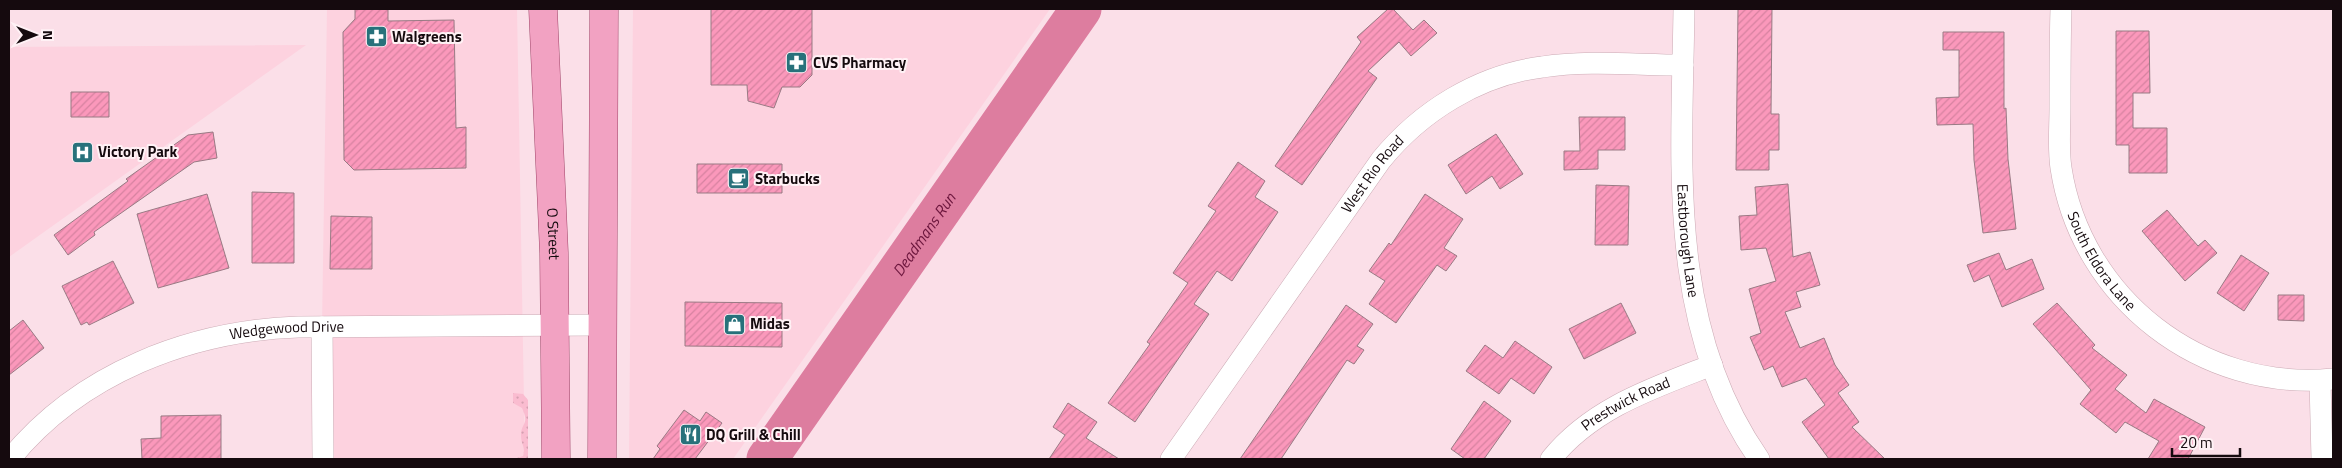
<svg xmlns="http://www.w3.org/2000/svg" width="2342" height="468" font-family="'Titillium Web',sans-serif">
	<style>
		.built { fill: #fdd2df }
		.grass { fill: url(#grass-dots) }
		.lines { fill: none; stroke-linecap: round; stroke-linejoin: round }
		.river { stroke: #dd7d9f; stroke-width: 41 }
		.building { fill: url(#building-hatch); stroke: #997a84 }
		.street-casing { stroke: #ccabb5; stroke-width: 22 }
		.primary-casing { stroke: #9f4468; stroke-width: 29 }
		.street { stroke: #fff; stroke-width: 21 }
		.primary { stroke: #f2a2c2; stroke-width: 28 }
		.labels { text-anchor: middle; stroke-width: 4; stroke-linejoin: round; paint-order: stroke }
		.poi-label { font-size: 15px; font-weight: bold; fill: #150a0e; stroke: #fff1f5; text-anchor: start }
		.street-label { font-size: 15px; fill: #150a0e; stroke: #fff1f5 }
		.water-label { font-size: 16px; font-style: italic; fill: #6c163d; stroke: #fff1f5 }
	</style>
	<defs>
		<pattern id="grass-dots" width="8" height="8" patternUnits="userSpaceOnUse" patternTransform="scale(1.25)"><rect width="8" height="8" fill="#fabcd0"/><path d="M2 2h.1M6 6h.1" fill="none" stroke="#d5a0b1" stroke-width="1.8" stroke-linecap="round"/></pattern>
		<pattern id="building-hatch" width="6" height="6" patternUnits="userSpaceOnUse" patternTransform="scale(1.25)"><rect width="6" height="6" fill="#fb98bb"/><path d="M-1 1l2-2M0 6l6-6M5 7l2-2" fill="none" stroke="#d682a0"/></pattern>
	</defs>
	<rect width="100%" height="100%" fill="#fbdfe8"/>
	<path class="built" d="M327 9H517L525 459H323L322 327Z
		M633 9H1050L733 459H629Z
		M306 45 9 257V47Z"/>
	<path class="grass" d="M513 393 523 394 528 400V459H514L523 456C526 448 521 444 521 436 521 422 530 425 522 408L513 403Z"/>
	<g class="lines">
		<path class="river" id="s1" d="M767 459 1081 9"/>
	</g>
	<path class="building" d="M355 9H388V21L454 20 456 128 466 127V168L354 170 344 160 343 32 355 19Z
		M711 9H812V75L800 87H782L774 108 748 101 747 85H711Z
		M1388 9H1393L1413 30 1424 20 1437 33 1411 56 1399 42 1368 71 1377 78 1302 185 1275 166 1361 42 1357 37Z
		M1738 9H1772L1771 114H1779V150H1769V170H1736Z
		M2116 31H2149L2150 93H2133V128H2167V173H2129V145H2116Z
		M1943 32H2004V109L2006 108 2008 159 2016 229 1983 233 1974 160 1973 124 1937 125 1936 98 1959 97V50H1943Z
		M71 92H109V117H71Z
		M1579 117H1625V150H1598V169L1564 170V151H1580Z
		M213 132 217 158 194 162 94 232 95 235 68 255 54 235 128 181 126 179 188 135Z
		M1496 134 1523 174 1500 189 1492 176 1466 194 1448 165Z
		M1238 162 1265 181 1255 197 1278 212 1232 281 1217 271 1194 304 1209 314 1135 422 1108 403 1150 344 1147 342 1188 283 1173 273 1216 211 1208 206Z
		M697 164H782V193H697Z
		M1788 184 1793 257 1810 252 1820 285 1796 292 1801 307 1785 312 1800 348 1824 338 1835 365 1849 385 1838 393 1859 422 1852 427 1885 459H1829L1802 422 1825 405 1806 378 1782 387 1773 366 1764 370 1750 337 1761 333 1749 289 1776 281 1766 248 1741 250 1739 216 1757 215 1755 187Z
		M1596 185 1629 186 1628 245H1595Z
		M252 192 294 193V263H252Z
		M207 194 229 268 158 288 137 214Z
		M1425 194 1463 219 1444 248 1457 256 1446 271 1437 265 1396 323 1369 304 1385 281 1369 271 1389 243 1391 245Z
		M2167 210 2198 246 2205 240 2217 253 2185 281 2142 231Z
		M331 216 372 217V269H330Z
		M1999 253 2006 270 2032 259 2044 289 2002 307 1989 275 1974 282 1967 265Z
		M2241 255 2269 273 2244 311 2217 293Z
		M113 261 134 303 89 325 87 322 81 325 62 286Z
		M2278 295H2304V321L2278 320Z
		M685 302 782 303V347L685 346Z
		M1621 303 1636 333 1584 359 1569 329Z
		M2057 303 2095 345 2092 348 2127 375 2115 389 2146 413 2154 399 2205 427 2188 459H2148L2159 441 2125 422 2116 433 2080 404 2091 390 2033 324Z
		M1346 305 1373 324 1357 346 1364 350 1354 364 1347 360 1281 459H1240Z
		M23 320 44 348 9 375V331Z
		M1515 341 1552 367 1534 394 1511 378 1499 394 1466 371 1485 345 1503 358Z
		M1484 401 1511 421 1484 459H1465L1451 449Z
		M1068 403 1097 422 1086 438 1119 459H1049L1065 435 1053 427Z
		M684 410 700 421 706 412 722 423 695 459H653L660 449 657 446Z
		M221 415V459H142L141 439 161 438V416Z"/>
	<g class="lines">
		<defs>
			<g id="street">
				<path id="s2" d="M1684 9C1682 162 1666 326 1759 459"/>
				<path id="s3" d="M2061 9C2060 42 2060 75 2060 108 2060 128 2058 148 2061 168 2081 299 2202 392 2333 379"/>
				<path d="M322 327 323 459"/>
				<path d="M2320 381 2322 459"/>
				<path id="s4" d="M10 459C80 373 190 331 298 327L601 325"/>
				<path id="s5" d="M1171 459 1381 160C1421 111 1479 75 1542 67 1588 60 1637 65 1683 65"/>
				<path id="s6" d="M1551 459C1592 408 1653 388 1712 365"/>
			</g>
			<g id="primary">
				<path id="s7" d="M543 9 554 253 556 459"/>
				<path d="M602 459 604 9"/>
			</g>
		</defs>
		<use href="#street" class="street-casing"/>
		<use href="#primary" class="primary-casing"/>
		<use href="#street" class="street"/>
		<use href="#primary" class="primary"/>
	</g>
	<defs>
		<symbol id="pharmacy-square" viewBox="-11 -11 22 22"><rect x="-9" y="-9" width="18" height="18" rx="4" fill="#28717b" stroke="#fff1f5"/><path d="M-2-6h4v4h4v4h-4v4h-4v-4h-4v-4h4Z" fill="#fff"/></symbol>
		<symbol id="hospital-square" viewBox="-11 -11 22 22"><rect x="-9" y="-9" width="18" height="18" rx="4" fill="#28717b" stroke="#fff1f5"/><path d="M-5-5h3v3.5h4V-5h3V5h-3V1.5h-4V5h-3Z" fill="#fff"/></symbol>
		<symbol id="cafe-square" viewBox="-11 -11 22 22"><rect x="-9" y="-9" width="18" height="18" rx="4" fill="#28717b" stroke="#fff1f5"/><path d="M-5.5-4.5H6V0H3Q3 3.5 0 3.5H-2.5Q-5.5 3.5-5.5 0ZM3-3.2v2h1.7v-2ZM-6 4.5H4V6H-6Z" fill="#fff"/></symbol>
		<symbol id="shop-square" viewBox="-11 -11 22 22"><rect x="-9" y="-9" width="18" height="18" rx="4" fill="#28717b" stroke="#fff1f5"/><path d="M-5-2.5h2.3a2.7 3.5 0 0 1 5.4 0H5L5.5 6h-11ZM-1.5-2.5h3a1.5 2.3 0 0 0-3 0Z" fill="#fff"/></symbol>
		<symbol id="restaurant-square" viewBox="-11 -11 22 22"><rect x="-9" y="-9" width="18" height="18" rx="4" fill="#28717b" stroke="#fff1f5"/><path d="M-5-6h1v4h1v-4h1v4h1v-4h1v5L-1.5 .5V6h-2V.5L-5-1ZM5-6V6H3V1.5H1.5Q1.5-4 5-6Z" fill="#fff"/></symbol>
	</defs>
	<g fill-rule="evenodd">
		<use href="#pharmacy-square" x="364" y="24" width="25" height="25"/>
		<use href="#pharmacy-square" x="784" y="50" width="25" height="25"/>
		<use href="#hospital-square" x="70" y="140" width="25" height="25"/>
		<use href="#cafe-square" x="726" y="166" width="25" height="25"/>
		<use href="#shop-square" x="722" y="312" width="25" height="25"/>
		<use href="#restaurant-square" x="678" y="422" width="25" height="25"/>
	</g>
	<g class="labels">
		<g class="poi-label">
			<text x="392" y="42">Walgreens</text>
			<text x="813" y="68">CVS Pharmacy</text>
			<text x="98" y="157">Victory Park</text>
			<text x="755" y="184">Starbucks</text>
			<text x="750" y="329">Midas</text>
			<text x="706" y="440">DQ Grill &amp; Chill</text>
		</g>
		<g class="street-label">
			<text dy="5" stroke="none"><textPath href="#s5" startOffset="349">West Rio Road</textPath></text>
			<text dy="5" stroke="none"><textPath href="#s7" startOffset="225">O Street</textPath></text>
			<text dy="5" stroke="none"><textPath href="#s2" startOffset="232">Eastborough Lane</textPath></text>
			<text dy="5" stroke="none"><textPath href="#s3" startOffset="262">South Eldora Lane</textPath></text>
			<text dy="5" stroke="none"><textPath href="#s4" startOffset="315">Wedgewood Drive</textPath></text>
			<text dy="5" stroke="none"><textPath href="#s6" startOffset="94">Prestwick Road</textPath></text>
		</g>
		<g class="water-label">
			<text dy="6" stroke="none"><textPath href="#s1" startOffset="274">Deadmans Run</textPath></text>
		</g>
	</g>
	<rect width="2342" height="468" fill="none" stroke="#150a0e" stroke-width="20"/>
	<g transform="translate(35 35) rotate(90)" stroke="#fff1f5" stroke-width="4" paint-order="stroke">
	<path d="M0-4L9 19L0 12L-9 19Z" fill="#150a0e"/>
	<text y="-8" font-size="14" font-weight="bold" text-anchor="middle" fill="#150a0e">N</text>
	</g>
	<path d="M2172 448v8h68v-8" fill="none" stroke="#150a0e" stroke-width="2.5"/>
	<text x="2180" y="448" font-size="15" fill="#150a0e" stroke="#fff1f5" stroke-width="4" paint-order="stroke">20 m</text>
</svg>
